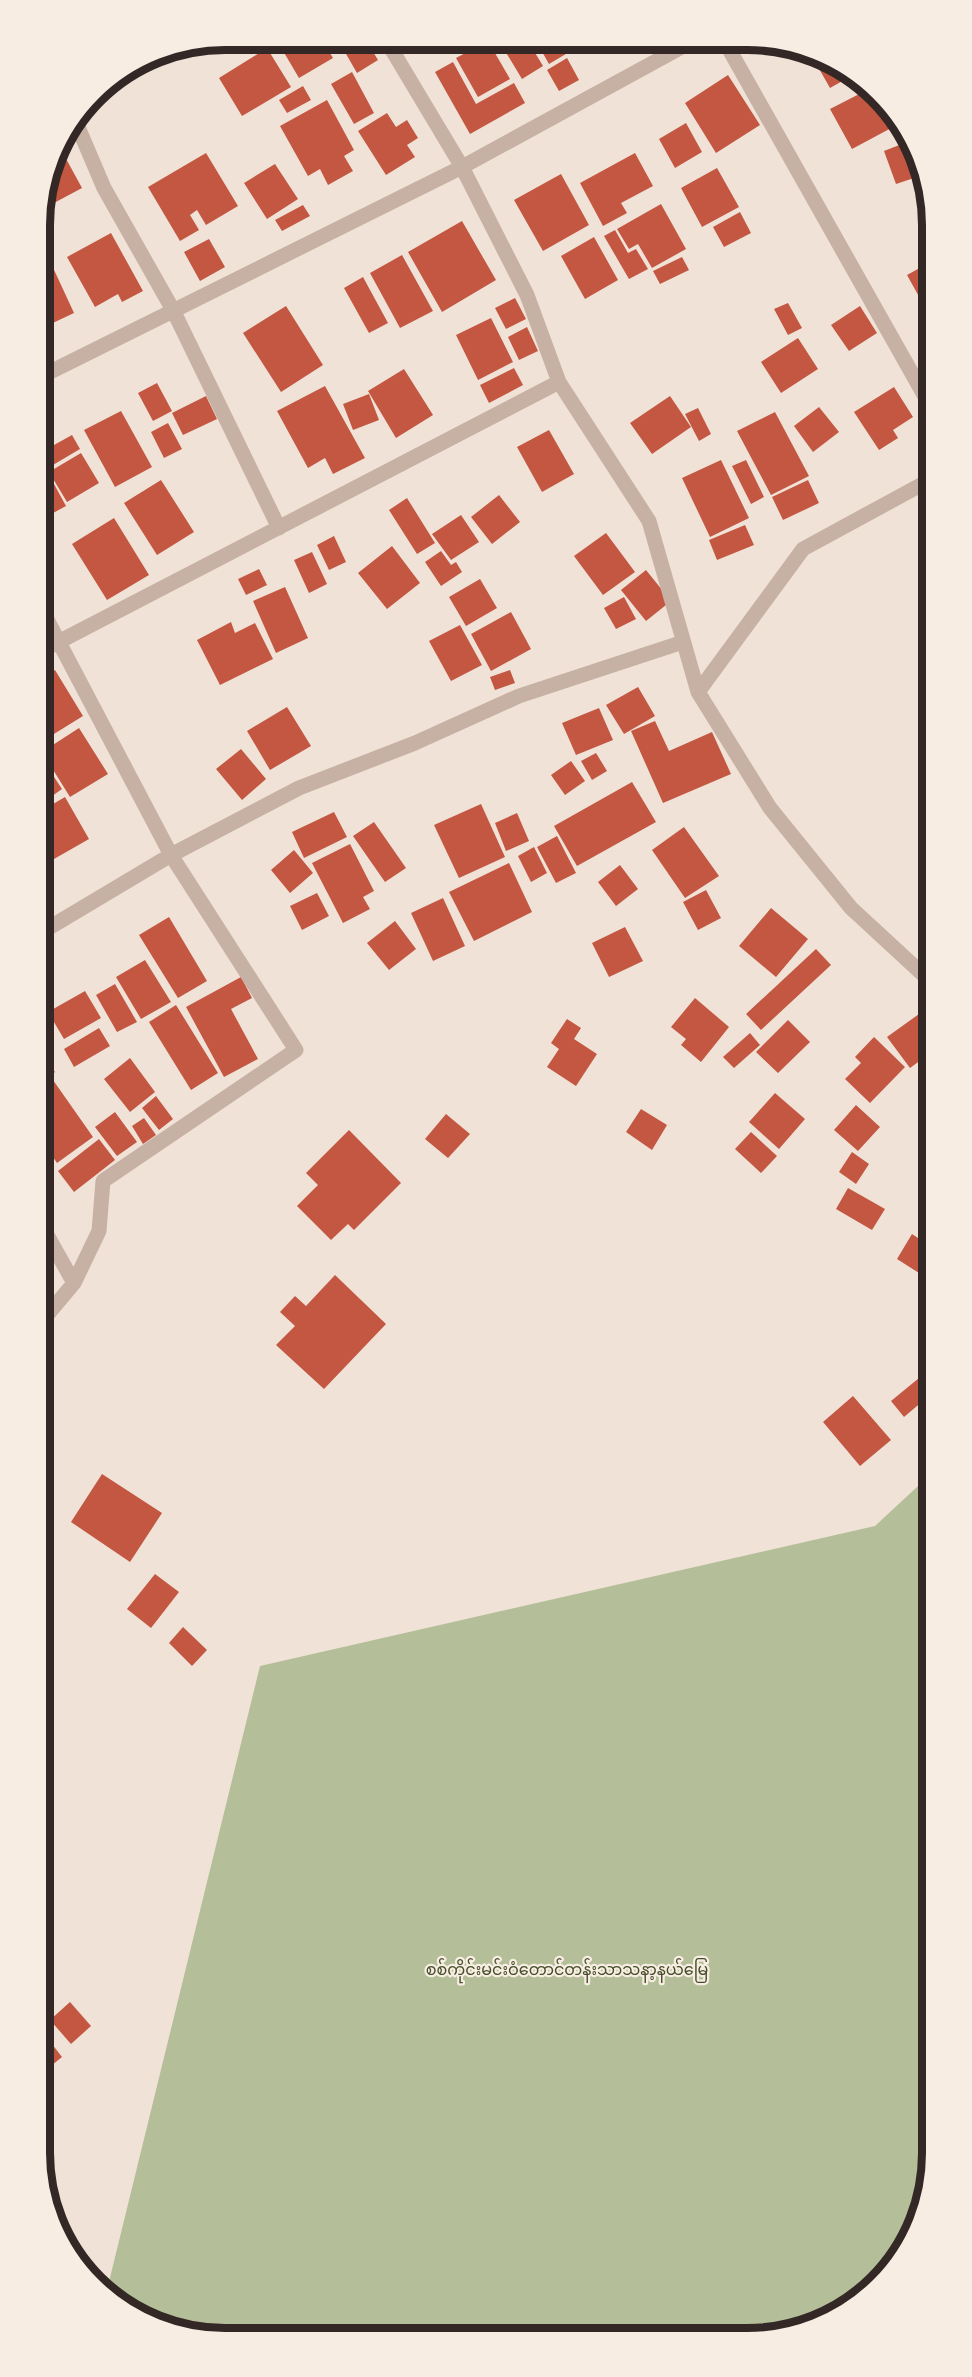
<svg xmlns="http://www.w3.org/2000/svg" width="972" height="2377" font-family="Figtree,'Noto Sans Myanmar',sans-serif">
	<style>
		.green { fill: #b4be98 }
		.building { fill: #c35742 }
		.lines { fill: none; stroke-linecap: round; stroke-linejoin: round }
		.street { stroke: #c7b1a4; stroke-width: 15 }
		.labels { text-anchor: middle; stroke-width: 4.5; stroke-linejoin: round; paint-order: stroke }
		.park-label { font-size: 16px; fill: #45502a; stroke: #f8ede3 }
		.rim { fill: none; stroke: #332825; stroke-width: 8 }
	</style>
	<rect width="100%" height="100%" fill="#f0e2d7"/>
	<path class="green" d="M931 1474 933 2165 919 2223 887 2275 850 2307 795 2332 188 2335 106 2294 260 1666 875 1526Z"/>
	<path class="building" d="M276 39 322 40 333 58 299 78Z
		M338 40H366L378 60 357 73Z
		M488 41 510 79 478 97 456 58Z
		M499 41H528L543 66 522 79Z
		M536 41H572L576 48 549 64Z
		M267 48 291 87 242 116 219 78Z
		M809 51 830 58 853 75 830 88Z
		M567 58 579 80 559 91 547 70Z
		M453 62 476 104 514 83 525 103 470 134 435 72Z
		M352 72 374 113 354 124 331 84Z
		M728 75 760 125 716 153 685 103Z
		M303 86 311 100 287 113 279 100Z
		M871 88 876 91 895 126 852 149 830 109Z
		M327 100 354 150 344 156 353 171 328 185 320 169 308 176 280 126Z
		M387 113 396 127 407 120 418 138 407 145 415 157 386 175 358 131Z
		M686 123 702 152 675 168 659 139Z
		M907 142 920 176 896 184 884 151Z
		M58 144 82 188 39 211 49 175Z
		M206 153 238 206 206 225 197 210 190 215 199 230 180 241 148 187Z
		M635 153 653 186 621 203 627 213 603 226 580 183Z
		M275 164 298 199 267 219 244 183Z
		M717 168 739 207 702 227 681 188Z
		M561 174 589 225 543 251 514 200Z
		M661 204 686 249 652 268 638 244 629 249 617 229Z
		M303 205 310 216 282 231 275 220Z
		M740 212 751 233 724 247 713 227Z
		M462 221 496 280 442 312 408 252Z
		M615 230 628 253 636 249 648 269 629 279 604 236Z
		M111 233 143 291 122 302 118 294 95 307 67 257Z
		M594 237 618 280 585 299 561 256Z
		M209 239 225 267 200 281 184 252Z
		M402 255 433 311 400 328 370 273Z
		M682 257 689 270 660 284 653 271Z
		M49 259 74 313 40 329V263Z
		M927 264V311L907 275Z
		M363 277 388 323 369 333 344 288Z
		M515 298 526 319 506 329 495 308Z
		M788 303 802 328 788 335 774 309Z
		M286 306 323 365 281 392 243 333Z
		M860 306 877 333 849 351 831 325Z
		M491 318 513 362 478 380 456 335Z
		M527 327 538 351 519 360 508 337Z
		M798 338 818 369 781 393 761 362Z
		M514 368 523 385 489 403 480 385Z
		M404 369 433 415 396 438 368 391Z
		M157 383 172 411 153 421 138 393Z
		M325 386 365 458 333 474 325 458 308 468 277 411Z
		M894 387 913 417 893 430 898 438 879 450 854 412Z
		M369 394 379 420 353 430 343 404Z
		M206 396 217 419 183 435 172 413Z
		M670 396 691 427 652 454 630 423Z
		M819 407 839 432 813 452 794 426Z
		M698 408 711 434 699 441 685 414Z
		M121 411 152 467 115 487 84 430Z
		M775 412 809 476 771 495 737 431Z
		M168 423 182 449 164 458 151 432Z
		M549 430 574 474 542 492 517 447Z
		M72 435 80 449 53 465 45 450Z
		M81 453 99 483 67 502 49 472Z
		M721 460 749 518 710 537 682 478Z
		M746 460 764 497 751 504 732 466Z
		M42 462 66 506 44 518 40 512V463Z
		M161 480 194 532 157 555 124 503Z
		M808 480 819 503 783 520 772 497Z
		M499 495 520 522 492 544 471 517Z
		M407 498 435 543 417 554 389 510Z
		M461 515 479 542 451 560 432 534Z
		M114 518 149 575 107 600 72 544Z
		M745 525 754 545 717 560 709 540Z
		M606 533 635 572 603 595 574 556Z
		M334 536 346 562 329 570 317 545Z
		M392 546 420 583 387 609 358 573Z
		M441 551 451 565 456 562 462 572 441 586 425 562Z
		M312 552 327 584 309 593 294 560Z
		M259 569 267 585 246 595 238 579Z
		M646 570 671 601 646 621 621 590Z
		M480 579 497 608 466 626 449 597Z
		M285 587 308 638 276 653 253 601Z
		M624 597 636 619 616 629 604 608Z
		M511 612 531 649 491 671 471 634Z
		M231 622 235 633 255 623 273 659 220 685 197 640Z
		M460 625 482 665 451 681 429 641Z
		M55 670 83 716 41 742V679Z
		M510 670 515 683 495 690 490 677Z
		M638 687 655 716 624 734 606 705Z
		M287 707 311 746 270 770 247 731Z
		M599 708 613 740 576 755 562 723Z
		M655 721 669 751 712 732 731 774 663 803 631 731Z
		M79 728 108 774 70 797 42 752Z
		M241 749 266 779 242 800 216 769Z
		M596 753 607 771 592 780 581 761Z
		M41 757 62 789 41 804Z
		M571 761 585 781 565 795 551 775Z
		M632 782 656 822 577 866 554 826Z
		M65 797 89 839 54 859 41 837V811Z
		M481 804 505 857 459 878 434 825Z
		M334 812 347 837 304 858 292 832Z
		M517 813 529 841 506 851 495 823Z
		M374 822 406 868 385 882 353 836Z
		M684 827 719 876 685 898 652 850Z
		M557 836 576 873 556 883 537 847Z
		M350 844 374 891 363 897 370 909 343 923 312 863Z
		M534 847 547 873 531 882 518 856Z
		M41 848 50 863 41 868Z
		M294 850 313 873 290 893 271 870Z
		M509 863 532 912 474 941 449 892Z
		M620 865 638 889 616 906 598 882Z
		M706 890 721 918 698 930 683 902Z
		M317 893 329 916 302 930 290 906Z
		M443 898 465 946 433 961 411 913Z
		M771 908 808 939 776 977 739 946Z
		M169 917 207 981 178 998 139 935Z
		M395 921 416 949 389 970 367 943Z
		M625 927 643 961 609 977 592 943Z
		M816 949 831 965 761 1030 746 1014Z
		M145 960 171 1002 141 1019 116 977Z
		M241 977 252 998 231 1009 258 1059 224 1077 186 1007Z
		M115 984 137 1022 117 1032 96 995Z
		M85 991 101 1018 64 1039 48 1012Z
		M695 998 729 1027 701 1062 681 1045 686 1039 671 1027Z
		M176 1005 218 1073 191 1090 149 1022Z
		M919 1014 929 1029V1054L910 1068 887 1037Z
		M567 1019 581 1028 574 1039 597 1054 576 1086 547 1067 559 1049 551 1043Z
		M788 1020 810 1042 778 1073 756 1052Z
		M99 1028 110 1046 74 1067 64 1049Z
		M750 1033 760 1045 734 1068 723 1057Z
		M874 1037 905 1067 870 1103 845 1079 861 1063 855 1057Z
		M42 1054 55 1072 42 1081Z
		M130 1058 155 1092 130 1112 104 1079Z
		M53 1080 93 1137 57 1163 42 1141V1088Z
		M775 1093 805 1119 779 1149 749 1122Z
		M156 1096 173 1119 159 1130 142 1108Z
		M856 1105 880 1127 858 1151 834 1130Z
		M641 1109 667 1125 652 1150 626 1132Z
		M115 1112 137 1142 117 1156 95 1127Z
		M446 1114 470 1134 448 1158 425 1139Z
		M144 1118 156 1135 143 1144 132 1126Z
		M349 1130 401 1183 354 1230 348 1224 331 1240 297 1206 318 1185 306 1173Z
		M751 1132 777 1156 761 1173 735 1149Z
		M99 1139 115 1160 74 1192 58 1171Z
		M852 1152 869 1164 856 1184 839 1172Z
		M848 1188 885 1209 872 1230 836 1209Z
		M912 1234 930 1246V1280L897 1259Z
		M335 1275 386 1324 324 1389 276 1345 295 1326 280 1312 295 1296 306 1306Z
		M930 1330V1344L923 1336Z
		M930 1369V1395L904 1417 891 1401Z
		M853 1396 891 1440 860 1466 823 1422Z
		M102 1474 162 1513 130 1562 71 1522Z
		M155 1574 179 1592 151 1628 127 1609Z
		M183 1627 207 1650 192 1666 169 1643Z
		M70 2002 91 2026 71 2044 50 2020Z
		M45 2035 62 2057 46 2070 45 2068Z"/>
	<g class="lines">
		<path class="street" d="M386 40 462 167 527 295 559 382 649 521 698 692 770 808 851 908 929 980
			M725 42 927 400
			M75 120 104 188 173 310 279 528
			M40 377 462 167 691 42
			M41 608 171 855 296 1050 103 1181 99 1231 74 1283 43 1320
			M41 651 559 382
			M698 692 803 549 928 481
			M42 932 171 855 299 788 415 743 519 696 683 642
			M42 1226 74 1283"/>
	</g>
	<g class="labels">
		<g class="park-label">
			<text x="567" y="1975">စစ်ကိုင်းမင်းဝံတောင်တန်းသာသနာ့နယ်မြေ</text>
		</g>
	</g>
	<path d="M0 0H972V2377H0ZM225 50H747A175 175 0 0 1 922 225V2153A175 175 0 0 1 747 2328H225A175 175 0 0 1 50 2153V225A175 175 0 0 1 225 50Z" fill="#f8ede3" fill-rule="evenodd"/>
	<path class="rim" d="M225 50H747A175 175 0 0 1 922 225V2153A175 175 0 0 1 747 2328H225A175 175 0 0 1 50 2153V225A175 175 0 0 1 225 50Z"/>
</svg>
